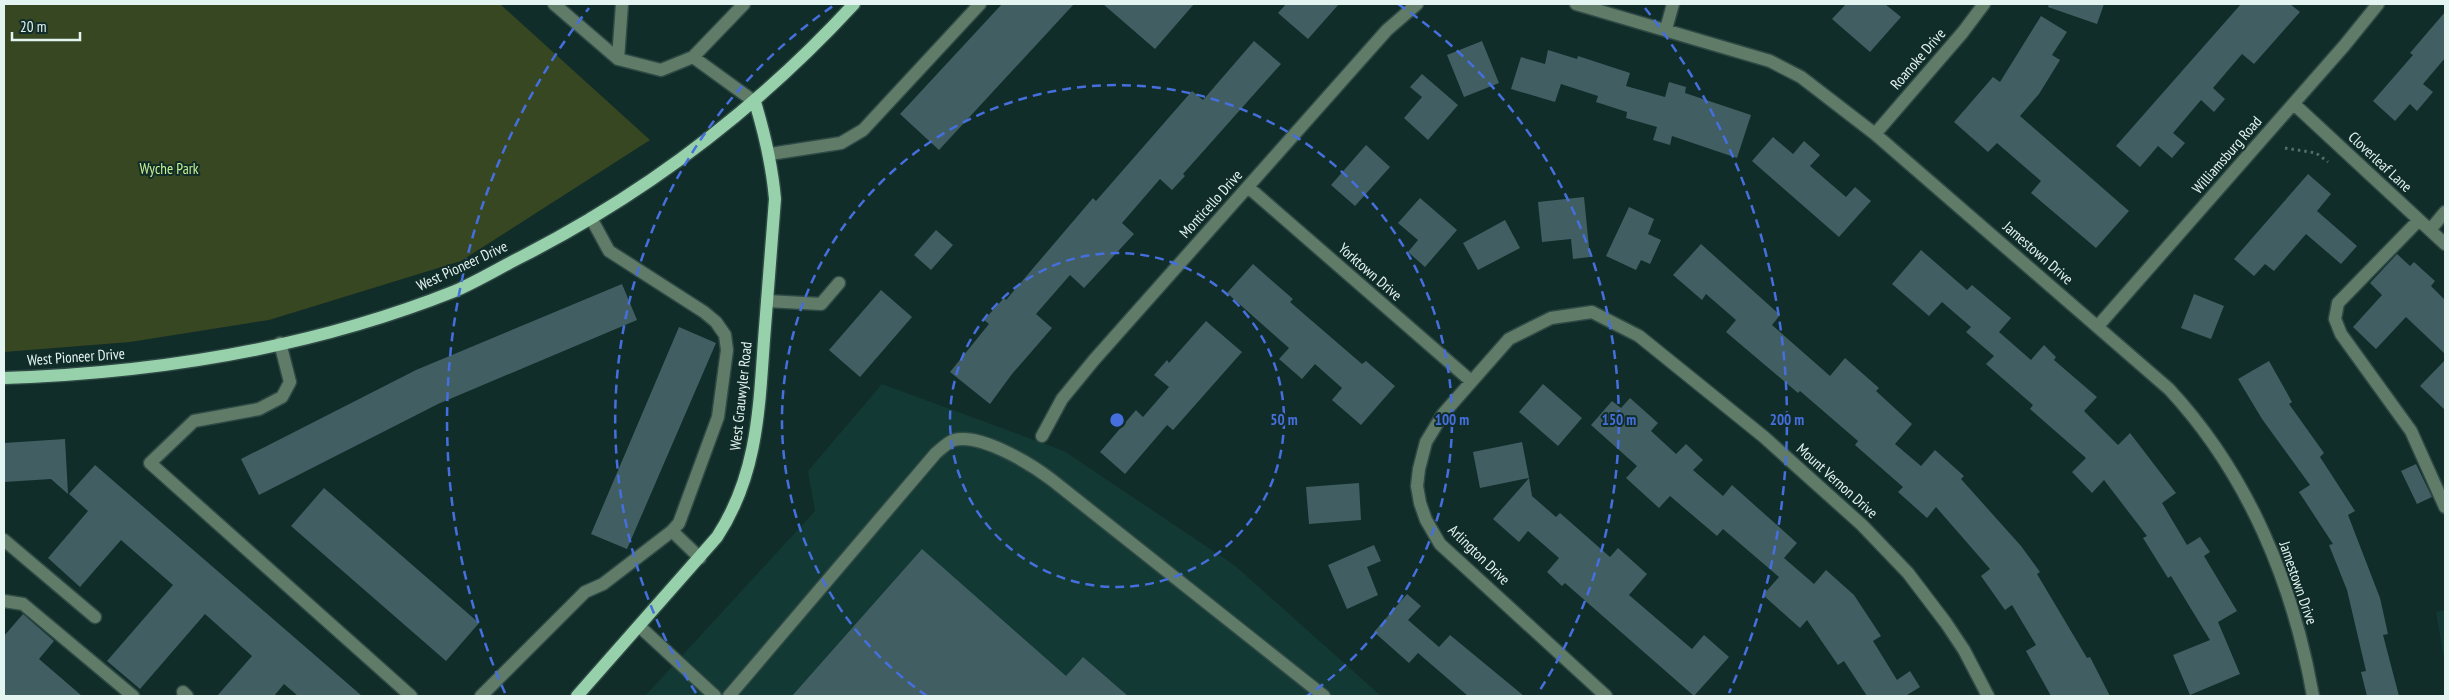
<svg xmlns="http://www.w3.org/2000/svg" width="2449" height="700" font-family="'PT Sans Narrow',sans-serif">
	<style>
		.built { fill: #123933 }
		.green { fill: #374721 }
		.building { fill: #415e63 }
		.lines { fill: none; stroke-linecap: round; stroke-linejoin: round }
		.minor-casing { stroke: #2f4945; stroke-width: 15 }
		.major-casing { stroke: #2f4945; stroke-width: 15 }
		.path { stroke: #556e6a; stroke-width: 3; stroke-dasharray: 2.5 4; stroke-linecap: butt }
		.minor { stroke: #607c69; stroke-width: 12 }
		.major { stroke: #97d1ab; stroke-width: 12 }
		.ring { fill: none; stroke: #456fdd; stroke-width: 2.5; stroke-dasharray: 9 6 }
		.labels { text-anchor: middle; stroke-width: 4; stroke-linejoin: round; paint-order: stroke }
		.street-label { font-size: 15px; fill: #e4f4f1; stroke: #112d29 }
		.park-label { font-size: 15px; fill: #c6ef92; stroke: #112d29 }
		.centre { fill: #456fdd; stroke: #112d29; stroke-width: 2.5 }
		.ring-label { font-size: 15px; text-anchor: middle; font-weight: bold; fill: #456fdd; stroke: #112d29; stroke-width: 4; stroke-linejoin: round; paint-order: stroke }
	</style>
	<rect width="100%" height="100%" fill="#112d29"/>
	<path class="built" d="M882 384 1064 451 1234 565 1381 696H645L815 511 808 471Z
		M2445 610V663L2436 612Z"/>
	<path class="green" d="M4 4H500L650 140 461 261 269 320 130 342 4 352Z"/>
	<path class="building" d="M1002 4H1074L939 150 900 114Z
		M1103 4H1194L1155 49Z
		M1286 4H1339L1308 39 1278 13Z
		M1846 4H1885L1901 17 1870 52 1832 19Z
		M2049 4H2104L2097 24 2048 7Z
		M2241 4H2290L2300 12 2254 64 2242 54 2213 88 2225 99 2214 112 2201 100 2173 133 2185 143 2172 158 2158 146 2140 167 2116 146Z
		M2445 12V58L2423 84 2433 92 2417 111 2410 104 2395 121 2373 101 2413 55 2410 53Z
		M2041 16 2067 32 2052 55 2060 60 2039 94 2020 116 2129 211 2096 248 2031 193 2041 181 1997 143 1988 152 1954 122 1993 77 2000 82Z
		M1254 41 1281 64 1183 174 1185 176 1172 190 1160 179 1122 223 1134 234 1084 288 1070 275 1036 314 1052 328 1012 374 990 404 950 372 989 324 984 320 1004 298 1006 300 1093 198 1096 201 1192 91 1203 100Z
		M1482 41 1499 83 1464 97 1447 55Z
		M1548 50 1577 59 1578 56 1630 73 1626 86 1665 97 1669 82 1686 87 1685 93 1751 115 1737 158 1672 136 1670 145 1653 140 1657 127 1626 118 1627 112 1596 102 1598 96 1561 84 1555 102 1511 89 1521 57 1545 64Z
		M1422 74 1458 105 1428 140 1404 118 1422 97 1410 87Z
		M1773 137 1793 154 1804 141 1820 155 1810 166 1846 197 1855 187 1871 201 1839 237 1752 161Z
		M1366 145 1390 167 1355 206 1331 185Z
		M2308 174 2331 194 2317 211 2357 246 2341 264 2306 234 2274 271 2265 264 2254 276 2234 259Z
		M1584 197 1590 257 1573 259 1571 239 1542 242 1538 202Z
		M1420 198 1457 230 1425 267 1408 252 1418 240 1398 223Z
		M1629 207 1654 219 1648 234 1661 240 1650 264 1641 260 1636 270 1606 256Z
		M1505 220 1520 248 1478 270 1463 243Z
		M936 230 953 245 931 270 914 255Z
		M1701 244 1780 315 1772 325 1830 376 1845 358 1879 388 1876 391 1912 424 1895 444 1921 466 1935 450 1964 476 1961 479 2021 546 2040 572 2037 574 2087 658 2090 657 2110 696H2051L2026 651 2036 645 2012 605 2005 610 1981 576 1990 569 1936 507 1927 518 1898 492 1903 487 1855 445 1858 441 1800 391 1798 393 1726 332 1736 320 1706 294 1702 300 1673 275Z
		M1921 250 1967 290 1972 285 2011 318 1999 332 2031 360 2044 345 2056 357 2054 360 2097 397 2084 411 2118 445 2130 433 2176 493 2162 503 2187 545 2200 537 2210 552 2204 556 2237 611 2218 622 2240 674 2190 695 2173 655 2210 640 2171 576 2168 578 2143 538 2147 536 2104 480 2092 493 2072 472 2086 458 2030 409 2033 405 1986 364 1994 356 1966 332 1971 327 1942 302 1929 316 1892 284Z
		M2397 254 2410 266 2414 262 2435 281 2431 286 2445 300V354L2406 317 2376 349 2353 327 2382 295 2370 283Z
		M1253 264 1293 299 1290 302 1362 364 1366 361 1395 386 1361 425 1332 400 1342 388 1315 364 1302 379 1279 359 1289 348 1227 293Z
		M622 284 637 320 438 404 259 495 241 459 416 370Z
		M881 290 912 317 860 377 829 350Z
		M2194 294 2224 306 2211 339 2181 328Z
		M1206 321 1242 352 1173 430 1167 425 1125 474 1100 452 1136 410 1143 417 1169 387 1154 375 1167 360 1169 363Z
		M679 327 716 343 627 549 591 534Z
		M2445 360V410L2420 386Z
		M2269 361 2292 402 2289 404 2324 453 2320 457 2355 511 2348 515 2380 598 2388 634 2383 635 2399 696H2367L2361 672 2366 671 2347 590 2329 545 2333 544 2299 492 2310 485 2262 419 2238 379Z
		M1543 384 1582 418 1558 446 1519 412Z
		M1630 398 1658 423 1651 431 1676 454 1686 444 1703 460 1693 470 1723 496 1732 485 1797 543 1784 558 1814 584 1826 570 1854 595 1881 636 1873 641 1897 680 1910 671 1920 687 1907 695 1908 696H1867L1844 661 1838 665 1807 620 1800 628 1763 595 1779 577 1723 529 1717 536 1670 496 1659 508 1626 478 1637 466 1591 425 1612 401 1621 408Z
		M65 439 68 494 51 479 4 482V443Z
		M1522 442 1529 478 1480 488 1473 452Z
		M2416 464 2432 497 2417 504 2401 471Z
		M95 465 243 593 362 696H298L284 684 274 696H217L252 656 205 614 140 689 107 661 173 585 121 540 80 587 48 558 88 511 69 494Z
		M1529 478 1532 496 1556 517 1560 513 1610 557 1618 548 1647 574 1629 595 1692 649 1704 635 1729 657 1694 696 1565 583 1562 586 1547 572 1559 558 1528 531 1519 542 1493 519Z
		M1359 483 1361 520 1309 524 1306 487Z
		M324 488 479 623 446 661 291 526Z
		M1374 545 1381 561 1367 567 1378 595 1347 609 1328 565Z
		M922 549 1066 676 1083 657 1128 696H792Z
		M1407 594 1421 606 1408 620 1439 647 1450 635 1524 696H1468L1418 653 1409 663 1374 632Z
		M23 614 54 641 39 659 82 696H4V636Z"/>
	<g class="lines">
		<defs>
			<path id="minor" d="M554 4 618 59 661 70 693 57 744 4
				M1576 4 1770 61 1801 77 1875 134 2169 389C2248 474 2293 583 2313 696
				M1666 29 1673 4
				M693 57 755 102
				M618 59 622 4
				M2294 104 2445 244
				M1875 134 1963 32 1984 4
				M770 154 841 143 863 130 980 4
				M1248 187 1471 381
				M2419 220 2338 303 2335 319 2341 334 2411 431 2445 507
				M2430 230 2445 212
				M767 301 821 304 839 283
				M2098 326 2344 46 2378 4
				M280 343 290 382 282 397 259 409 194 421 150 463 411 696
				M1042 436 1062 399 1094 360 1387 30 1417 4
				M672 531 700 558
				M4 540 95 617
				M4 601 23 604 133 696
				M639 626 715 696
				M183 692 187 696
				M481 696 585 592 603 584 672 531 679 523 718 417 727 350 725 335 716 322 704 312 609 251 591 218
				M729 696 936 453C941 449 948 442 954 440 981 433 1031 464 1052 480L1324 696
				M1606 696 1440 544 1426 520 1420 503 1417 486 1419 469 1426 442 1443 414 1509 339 1551 318 1592 312 1639 336 1764 437 1862 525 1908 573 1946 623 1964 650 1988 696"/>
			<path id="major" d="M4 378C157 373 312 348 455 291 478 281 501 267 523 256 648 192 759 107 854 4
				M577 696 717 537C757 476 759 411 764 340 768 293 771 246 775 199 772 165 765 135 755 102"/>
		</defs>
		<use href="#minor" class="minor-casing"/>
		<use href="#major" class="major-casing"/>
		<path class="path" d="M2285 148 2316 153 2328 162"/>
		<use href="#minor" class="minor"/>
		<use href="#major" class="major"/>
	</g>
	<g class="ring">
		<circle cx="1117" cy="420" r="167"/>
		<path d="M927 696A335 335 0 1 1 1307 696"/>
		<path d="M696 693A502 502 0 0 1 836 4M1398 4A502 502 0 0 1 1538 693"/>
		<path d="M505 693A670 670 0 0 1 589 8M1645 8A670 670 0 0 1 1729 693"/>
	</g>
	<g class="labels">
		<g class="street-label">
			<text transform="translate(1918 59) rotate(-49)" y="5">Roanoke Drive</text>
			<text transform="translate(2227 155) rotate(-49)" y="5">Williamsburg Road</text>
			<text transform="translate(2380 162) rotate(43)" y="5">Cloverleaf Lane</text>
			<text transform="translate(1211 204) rotate(-48)" y="5">Monticello Drive</text>
			<text transform="translate(2038 253) rotate(41)" y="5">Jamestown Drive</text>
			<text transform="translate(462 266) rotate(-25)" y="5">West Pioneer Drive</text>
			<text transform="translate(1370 272) rotate(41)" y="5">Yorktown Drive</text>
			<text transform="translate(76 357) rotate(-4)" y="5">West Pioneer Drive</text>
			<text transform="translate(741 396) rotate(-84)" y="5">West Grauwyler Road</text>
			<text transform="translate(1837 481) rotate(42)" y="5">Mount Vernon Drive</text>
			<text transform="translate(1479 555) rotate(44)" y="5">Arlington Drive</text>
			<text transform="translate(2298 583) rotate(71)" y="5">Jamestown Drive</text>
		</g>
		<g class="park-label">
			<text x="169" y="174">Wyche Park</text>
		</g>
	</g>
	<circle cx="1117" cy="420" r="8" class="centre"/>
	<g class="ring-label">
		<text x="1284" y="425">50 m</text>
		<text x="1452" y="425">100 m</text>
		<text x="1619" y="425">150 m</text>
		<text x="1787" y="425">200 m</text>
	</g>
	<rect width="2449" height="700" fill="none" stroke="#e4f4f1" stroke-width="10"/>
	<path d="M12 32v8h68v-8" fill="none" stroke="#e4f4f1" stroke-width="2.5"/>
	<text x="20" y="32" font-size="15" fill="#e4f4f1" stroke="#112d29" stroke-width="4" paint-order="stroke">20 m</text>
</svg>
